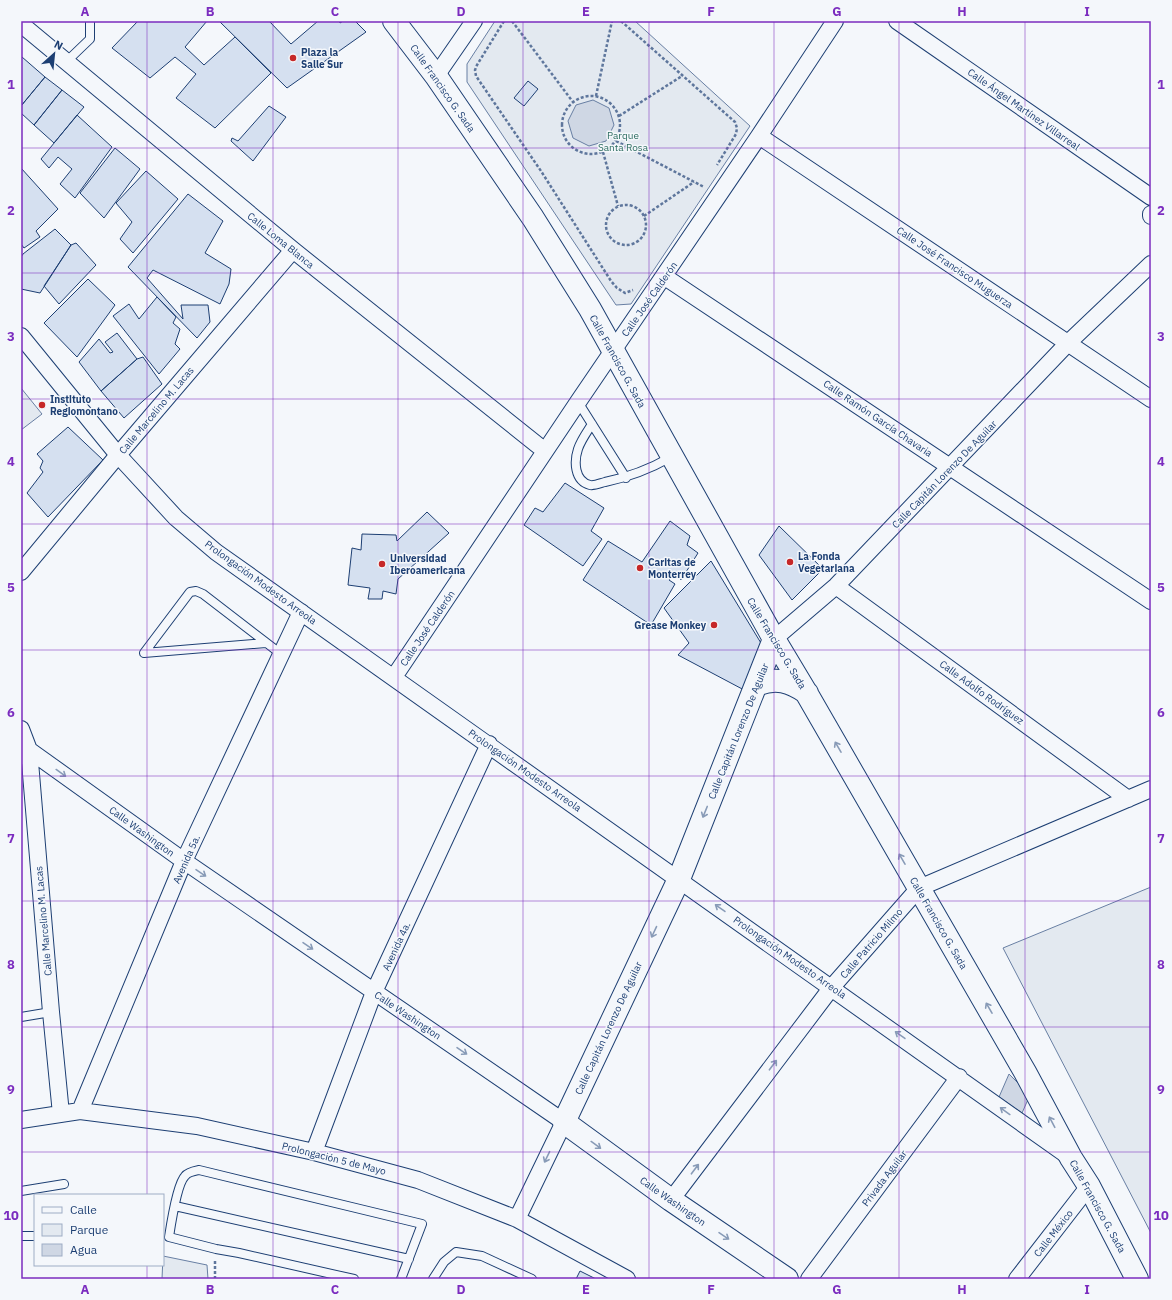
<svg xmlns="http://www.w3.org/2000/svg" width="1172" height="1300" font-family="'IBM Plex Sans',sans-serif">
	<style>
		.green { fill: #e3e9f0; stroke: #687fa3 }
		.water { fill: #cfd7e4; stroke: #687fa3 }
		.building { fill: #d5e0f0; stroke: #1d3f73 }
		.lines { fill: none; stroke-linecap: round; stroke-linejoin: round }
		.lane-casing { stroke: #1d3f73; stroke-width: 10 }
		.street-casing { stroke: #1d3f73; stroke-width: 18 }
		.secondary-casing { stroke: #1d3f73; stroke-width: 24 }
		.path { stroke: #5e769c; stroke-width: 2.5; stroke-dasharray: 3 2; stroke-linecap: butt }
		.lane { stroke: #f4f7fb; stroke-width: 8 }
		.street { stroke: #f4f7fb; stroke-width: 16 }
		.secondary { stroke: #f4f7fb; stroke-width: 22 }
		.oneway { stroke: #889bb7 }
		.grid { fill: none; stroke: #7b2cbf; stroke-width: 1; stroke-opacity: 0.55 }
		.poi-dot { fill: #c62828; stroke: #f4f7fb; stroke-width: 1.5 }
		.labels { text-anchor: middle; stroke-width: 3; stroke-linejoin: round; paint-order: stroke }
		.poi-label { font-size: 10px; font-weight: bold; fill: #1d3f73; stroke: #f4f7fb; text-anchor: start }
		.street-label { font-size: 10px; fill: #1d3f73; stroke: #f4f7fb }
		.park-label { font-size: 10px; fill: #2c6c60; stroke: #f4f7fb }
		.neatline { fill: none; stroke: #7b2cbf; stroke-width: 1.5 }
		.grid-label { font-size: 13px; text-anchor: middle; font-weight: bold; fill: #7b2cbf }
	</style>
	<rect width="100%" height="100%" fill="#f4f7fb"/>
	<path class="green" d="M495 21H635L750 126 631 304 616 305 467 82V64Z
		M21 388 42 414 21 430Z
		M1151 887V1233L1003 948Z
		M163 1256 207 1265 208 1279H162Z"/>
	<path class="water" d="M593 100 609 108 614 125 606 141 589 146 573 138 568 121 576 105Z
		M1009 1074 1030 1095 1022 1113 999 1097Z"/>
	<path class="building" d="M138 21H207L185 47 204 65 235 37 271 73 215 128 176 98 196 74 175 57 150 78 112 48Z
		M219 21H269L291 44 318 21H339L340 23 343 21H355L366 32 287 88Z
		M22 57 45 77 21 106V59Z
		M45 77 62 90 34 125 21 113V106Z
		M528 81 538 89 524 106 514 98Z
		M62 90 84 107 54 143 34 125Z
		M269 106 286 117 253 161 231 141 232 138 238 141Z
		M77 115 112 147 75 198 60 184 72 169 58 157 49 168 41 159Z
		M115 148 140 169 104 218 80 193Z
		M21 168 58 209 36 231 40 237 24 248 21 244Z
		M146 171 178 199 133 253 120 239 132 222 116 203Z
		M188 194 223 221 205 253 231 269 229 284 220 304 153 270 147 278 183 319 181 305H208L210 322 197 338 128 267Z
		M55 229 71 245 40 293 21 289V257L23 254Z
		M76 243 96 265 59 304 44 286 71 245Z
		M88 279 115 305 77 357 44 323Z
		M157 297 176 317 173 323 180 329 175 344 180 349 159 374 113 316 129 304 139 319Z
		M117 333 137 359 101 391 79 362 99 339 110 353 113 352 105 342Z
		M143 357 162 384 124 418 101 391 137 359Z
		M68 427 103 460 48 517 27 493 43 472 40 468 43 461 37 454Z
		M565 483 604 508 591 531 602 539 583 566 524 525 535 508 543 512Z
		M427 512 449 533 398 579 396 594 383 591 382 599H368L370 588 348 585 352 548 361 550 362 534 396 535 397 541Z
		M670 521 690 536 687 545 698 553 681 580 675 574 669 580 675 584 651 625 583 580 608 541 642 562Z
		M779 526 823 569 792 600 759 555Z
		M711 561 764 648 746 691 678 655 689 643 664 608Z
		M580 1271 596 1279H576Z"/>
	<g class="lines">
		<defs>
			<path id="lane" d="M66 62 90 39V21
				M578 402 626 478
				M592 424C587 432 581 440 578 449 574 461 574 481 590 485 594 486 601 483 605 482 629 477 650 469 671 457
				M266 643 144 653 190 592 196 591 203 594 281 654
				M21 1017 51 1012
				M21 1191 64 1184
				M175 1206 409 1259
				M21 1236H35
				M354 1279 239 1253 216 1249 169 1237C171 1224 177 1184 185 1176 188 1172 194 1171 199 1170L422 1224 401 1279
				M433 1279 444 1262 456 1252 482 1256 532 1279"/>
			<path id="street" d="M897 21 1151 197
				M21 24 293 250 545 451
				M436 76 474 21
				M759 136 1151 399
				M1151 214V216
				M665 277 1151 601
				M21 336 118 455 176 518 216 552 1068 1156
				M21 572 118 455 293 250
				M836 586 1128 799
				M774 639 836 586 1068 343 1151 264
				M394 677 578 402 759 136 835 21
				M21 729 29 750 51 1012 61 1114
				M21 756 29 750 184 861 564 1122 517 1219
				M80 1111 184 861 301 612
				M21 1120 80 1111 197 1126 314 1152 418 1180 517 1219 627 1279
				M314 1152 374 992 489 744
				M671 1200 832 987 919 888 1151 789
				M809 1279 959 1077
				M1017 1279 1089 1186"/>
			<path id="secondary" d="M394 21 436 76 533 218 590 309 774 639 807 694 1025 1072 1071 1158 1089 1186 1137 1279
				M774 639 679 879 564 1122 671 1200 787 1279
				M756 685C776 677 790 681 807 693"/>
		</defs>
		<use href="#lane" class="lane-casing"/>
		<use href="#street" class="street-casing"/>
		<use href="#secondary" class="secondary-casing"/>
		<path class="path" d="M504 21 477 65 475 70 476 76 541 171 611 281 617 288 625 293 633 290
			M512 21 573 102
			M621 21 735 122 737 128 736 134 717 165
			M596 96 612 21
			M562 125a29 29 0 1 1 58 0a29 29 0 1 1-58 0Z
			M619 116 682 76
			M616 141 704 187
			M603 152 618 206
			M606 225a20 20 0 1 1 40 0a20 20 0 1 1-40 0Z
			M644 216 694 182
			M215 1279V1261"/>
		<use href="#lane" class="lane"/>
		<use href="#street" class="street"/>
		<use href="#secondary" class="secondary"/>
	</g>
	<defs><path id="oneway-shaft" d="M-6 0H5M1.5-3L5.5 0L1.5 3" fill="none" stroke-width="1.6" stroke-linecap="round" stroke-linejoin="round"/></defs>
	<g class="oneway">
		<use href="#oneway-shaft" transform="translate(838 747) rotate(-120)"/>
		<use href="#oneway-shaft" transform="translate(61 773) rotate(36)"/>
		<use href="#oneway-shaft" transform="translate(705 812) rotate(112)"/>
		<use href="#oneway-shaft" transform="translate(902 859) rotate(-120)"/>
		<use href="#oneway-shaft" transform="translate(201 873) rotate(34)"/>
		<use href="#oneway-shaft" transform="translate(720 908) rotate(-145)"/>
		<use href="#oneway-shaft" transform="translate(654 932) rotate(115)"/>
		<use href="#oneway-shaft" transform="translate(308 946) rotate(34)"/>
		<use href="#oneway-shaft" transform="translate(989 1008) rotate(-120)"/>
		<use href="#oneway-shaft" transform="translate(900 1035) rotate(-145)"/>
		<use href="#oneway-shaft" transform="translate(462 1051) rotate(34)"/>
		<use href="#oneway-shaft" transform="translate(773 1065) rotate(-53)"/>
		<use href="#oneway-shaft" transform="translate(1005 1111) rotate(-144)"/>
		<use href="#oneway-shaft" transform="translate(1052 1122) rotate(-118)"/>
		<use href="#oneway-shaft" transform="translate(596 1145) rotate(36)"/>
		<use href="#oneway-shaft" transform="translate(547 1157) rotate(116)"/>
		<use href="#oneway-shaft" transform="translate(695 1169) rotate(-53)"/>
		<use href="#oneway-shaft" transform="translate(724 1236) rotate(34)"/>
	</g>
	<path class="grid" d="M147 21V1195M273 21V1279M398 21V1279M523 21V1279M649 21V1279M774 21V1279M899 21V1279M1025 21V1279M21 148H1151M21 273H1151M21 399H1151M21 524H1151M21 650H1151M21 776H1151M21 901H1151M21 1027H1151M21 1152H1151M147 1265V1279"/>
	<g class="poi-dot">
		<circle cx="293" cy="58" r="4"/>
		<circle cx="42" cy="405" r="4"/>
		<circle cx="790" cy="562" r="4"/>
		<circle cx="382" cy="564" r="4"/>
		<circle cx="640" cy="568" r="4"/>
		<circle cx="714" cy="625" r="4"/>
	</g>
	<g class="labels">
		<g class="poi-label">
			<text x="301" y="56">Plaza la<tspan x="301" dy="12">Salle Sur</tspan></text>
			<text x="50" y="403">Instituto<tspan x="50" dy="12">Regiomontano</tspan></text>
			<text x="798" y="560">La Fonda<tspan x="798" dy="12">Vegetariana</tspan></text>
			<text x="390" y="562">Universidad<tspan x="390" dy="12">Iberoamericana</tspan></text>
			<text x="648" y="566">Caritas de<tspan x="648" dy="12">Monterrey</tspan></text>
			<text x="706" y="629" text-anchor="end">Grease Monkey</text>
		</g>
		<g class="street-label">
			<text transform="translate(443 88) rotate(55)" y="4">Calle Francisco G. Sada</text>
			<text transform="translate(1024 109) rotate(35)" y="4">Calle Ángel Martínez Villarreal</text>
			<text transform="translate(281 240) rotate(39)" y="4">Calle Loma Blanca</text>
			<text transform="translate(955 267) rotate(34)" y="4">Calle José Francisco Muguerza</text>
			<text transform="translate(649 299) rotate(-55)" y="4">Calle José Calderón</text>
			<text transform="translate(618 361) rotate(61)" y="4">Calle Francisco G. Sada</text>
			<text transform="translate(156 410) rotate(-50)" y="4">Calle Marcelino M. Lacas</text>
			<text transform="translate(878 418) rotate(34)" y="4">Calle Ramón García Chavaria</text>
			<text transform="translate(944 474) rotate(-46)" y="4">Calle Capitán Lorenzo De Aguilar</text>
			<text transform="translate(261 582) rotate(36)" y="4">Prolongación Modesto Arreola</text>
			<text transform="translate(427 628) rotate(-56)" y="4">Calle José Calderón</text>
			<text transform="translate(777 643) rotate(59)" y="4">Calle Francisco G. Sada</text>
			<text transform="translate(982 692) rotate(36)" y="4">Calle Adolfo Rodríguez</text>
			<text transform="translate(738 731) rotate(-68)" y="4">Calle Capitán Lorenzo De Aguilar</text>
			<text transform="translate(525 770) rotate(35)" y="4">Prolongación Modesto Arreola</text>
			<text transform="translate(142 831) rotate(36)" y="4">Calle Washington</text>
			<text transform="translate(186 859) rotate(-66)" y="4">Avenida 5a.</text>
			<text transform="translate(43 921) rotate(-95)" y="4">Calle Marcelino M. Lacas</text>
			<text transform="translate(939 923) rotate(60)" y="4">Calle Francisco G. Sada</text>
			<text transform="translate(871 943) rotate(-49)" y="4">Calle Patricio Milmo</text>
			<text transform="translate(396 946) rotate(-65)" y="4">Avenida 4a.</text>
			<text transform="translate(790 957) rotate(35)" y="4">Prolongación Modesto Arreola</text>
			<text transform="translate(408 1015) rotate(34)" y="4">Calle Washington</text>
			<text transform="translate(608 1028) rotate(-65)" y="4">Calle Capitán Lorenzo De Aguilar</text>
			<text transform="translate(334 1158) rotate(14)" y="4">Prolongación 5 de Mayo</text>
			<text transform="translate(884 1178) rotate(-53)" y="4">Privada Aguilar</text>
			<text transform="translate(673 1201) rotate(35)" y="4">Calle Washington</text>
			<text transform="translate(1098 1206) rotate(61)" y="4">Calle Francisco G. Sada</text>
			<text transform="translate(1053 1233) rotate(-52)" y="4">Calle México</text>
		</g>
		<g class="park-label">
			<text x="623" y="139">Parque<tspan x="623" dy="12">Santa Rosa</tspan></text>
		</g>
	</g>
	<rect width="1172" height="1300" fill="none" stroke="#f4f7fb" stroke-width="44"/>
	<rect x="34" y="1194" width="130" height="72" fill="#f4f7fb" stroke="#9eadc5"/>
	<rect x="42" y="1207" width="20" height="6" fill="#f4f7fb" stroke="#9eadc5"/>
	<text x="70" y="1214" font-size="12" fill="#1d3f73">Calle</text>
	<rect x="42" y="1224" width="20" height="12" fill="#e3e9f0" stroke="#9eadc5"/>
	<text x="70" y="1234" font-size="12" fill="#1d3f73">Parque</text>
	<rect x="42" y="1244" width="20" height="12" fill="#cfd7e4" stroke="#9eadc5"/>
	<text x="70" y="1254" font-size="12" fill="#1d3f73">Agua</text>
	<g transform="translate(54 54) rotate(27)" stroke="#f4f7fb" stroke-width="3" paint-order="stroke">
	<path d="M0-3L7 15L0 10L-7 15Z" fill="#1d3f73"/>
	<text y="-6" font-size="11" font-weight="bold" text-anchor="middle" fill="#1d3f73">N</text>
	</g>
	<rect x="22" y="22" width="1128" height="1256" class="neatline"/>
	<g class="grid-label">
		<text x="85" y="16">A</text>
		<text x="210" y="16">B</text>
		<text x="335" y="16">C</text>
		<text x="461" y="16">D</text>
		<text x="586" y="16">E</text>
		<text x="711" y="16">F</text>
		<text x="837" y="16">G</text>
		<text x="962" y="16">H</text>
		<text x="1087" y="16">I</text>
		<text x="11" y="89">1</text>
		<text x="1161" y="89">1</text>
		<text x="11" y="215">2</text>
		<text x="1161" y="215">2</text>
		<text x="11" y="341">3</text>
		<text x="1161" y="341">3</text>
		<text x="11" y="466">4</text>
		<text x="1161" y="466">4</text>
		<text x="11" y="592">5</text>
		<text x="1161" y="592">5</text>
		<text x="11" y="717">6</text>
		<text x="1161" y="717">6</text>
		<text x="11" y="843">7</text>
		<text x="1161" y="843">7</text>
		<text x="11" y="969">8</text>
		<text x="1161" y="969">8</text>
		<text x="11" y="1094">9</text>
		<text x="1161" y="1094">9</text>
		<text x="11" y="1220">10</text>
		<text x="1161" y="1220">10</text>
		<text x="85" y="1294">A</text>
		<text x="210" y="1294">B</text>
		<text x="335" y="1294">C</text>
		<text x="461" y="1294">D</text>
		<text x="586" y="1294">E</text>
		<text x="711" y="1294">F</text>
		<text x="837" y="1294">G</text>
		<text x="962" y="1294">H</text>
		<text x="1087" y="1294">I</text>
	</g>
</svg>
